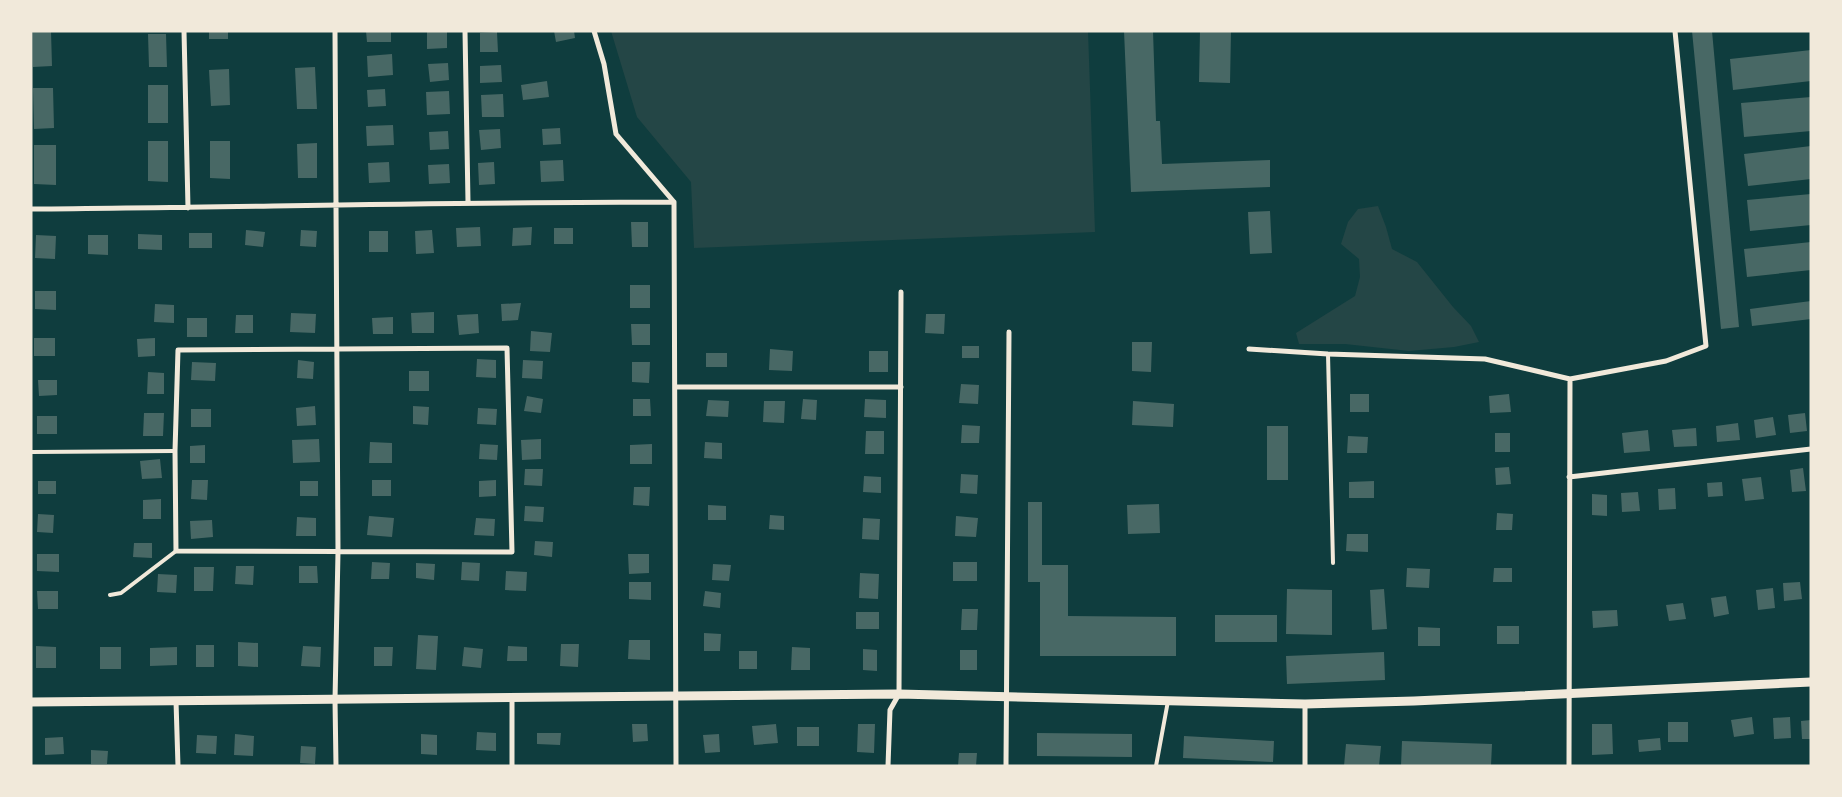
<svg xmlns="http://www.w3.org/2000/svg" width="1842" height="797" font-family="'Open Sans',sans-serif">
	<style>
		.green { fill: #244646 }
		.building { fill: #486865 }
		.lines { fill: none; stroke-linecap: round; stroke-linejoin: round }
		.service { stroke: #f1e9da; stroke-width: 4 }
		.minor { stroke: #f1e9da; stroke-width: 5 }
		.tertiary { stroke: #f1e9da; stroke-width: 9 }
	</style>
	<rect width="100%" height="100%" fill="#0f3d3e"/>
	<path class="green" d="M611 31H1088L1095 232 694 248 691 182 637 117Z
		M1378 206 1386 227 1392 249 1417 262 1453 307 1471 326 1479 342 1454 347 1409 351 1345 344H1299L1296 333 1355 296 1360 277 1359 259 1341 244 1348 222 1358 209Z"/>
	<path class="building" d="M33 31H51L52 66 33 67Z
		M209 31H228V39H209Z
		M366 31H391V42H367Z
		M427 31H447V48L427 49Z
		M554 31H574L575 38 556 42Z
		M1124 31H1153L1156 121H1160L1162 164 1270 160V187L1131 192Z
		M1200 31H1231L1230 83 1199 82Z
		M1692 31H1712L1739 327 1721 329Z
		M497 32 498 52H480V33Z
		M148 34H166L167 67H149Z
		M1811 50V81L1733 90 1730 59Z
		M392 54 393 75 368 77 367 56Z
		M448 63 449 80 430 82 428 64Z
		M501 65 502 82 480 83V66Z
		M315 67 317 109H297L295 68Z
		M229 69 230 105 211 106 209 70Z
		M547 81 549 97 523 100 521 85Z
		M148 85H168V123H148Z
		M33 88H53L54 128 34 129Z
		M385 89 386 106 368 107 367 90Z
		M449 91 450 114 427 115 426 92Z
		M503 94 504 117H482L481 95Z
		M1811 97V131L1744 137 1741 103Z
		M393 125 394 145 367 146 366 126Z
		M560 128 561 144 543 145 542 129Z
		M500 129 501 148 481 150 479 130Z
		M448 131 449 149 430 150 429 132Z
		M148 141H168V182L148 181Z
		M210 141H230V179L210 178Z
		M317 143V178H298L297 144Z
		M34 145H56V185L34 184Z
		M1811 146V179L1748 186 1744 154Z
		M563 160 564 181 541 182 540 161Z
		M389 162 390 182 369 183 368 163Z
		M494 162 495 184 479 185 478 163Z
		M449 164 450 183 429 184 428 165Z
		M1811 194V225L1750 231 1747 200Z
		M1270 211 1272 253 1250 254 1248 212Z
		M631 222H648V247H632Z
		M480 227 481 246 457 247 456 228Z
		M532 227 531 245 512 246 513 228Z
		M554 228H573V244H554Z
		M246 230 265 232 263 247 245 245Z
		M301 230 317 231 316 247 300 246Z
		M432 230 434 253 416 254 415 231Z
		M369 231H388V252H369Z
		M189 233H212V248H189Z
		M138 234 162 235V250L138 249Z
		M36 235 56 236 55 259 35 258Z
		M88 235H108V255L88 254Z
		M1811 242V270L1747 277 1744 249Z
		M630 285H650V308H630Z
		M35 291H56V310L35 309Z
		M1811 301V319L1752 326 1750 309Z
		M521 303 518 320 502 321 501 304Z
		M155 304 174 305V323L154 322Z
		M434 312V333H412L411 313Z
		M291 313 316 314 315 333 290 332Z
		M478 314 479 333 459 335 457 315Z
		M926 314H945L944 334 925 333Z
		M236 315H253V333H235Z
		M393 317V334H373L372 318Z
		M187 318H207V337H187Z
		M631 324H650V345H632Z
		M531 331 552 333 550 352 530 351Z
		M34 338H55V356H34Z
		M155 338V356L138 357 137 339Z
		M1132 342H1152L1151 372 1132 371Z
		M962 346H979V358H962Z
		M770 349 793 351 792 371 769 370Z
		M869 351H888V372H869Z
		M706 353H727V367H706Z
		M477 359 496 360V378L476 377Z
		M298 360 314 362 313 379 297 378Z
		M523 360 543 361 542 379 522 378Z
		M192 362 216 363 215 381 191 380Z
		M632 362H650L649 383 632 382Z
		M409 371H429V391H409Z
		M148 372 164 373V394H147Z
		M38 380H57V395L39 396Z
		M961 384 979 385 978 404 959 403Z
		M1350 394H1369V412H1350Z
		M1509 394 1511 412 1490 413 1489 396Z
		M527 396 543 399 541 413 524 411Z
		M633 399H650L651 416H633Z
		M803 399 817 400 816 420 801 419Z
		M865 399 886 400V418L864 417Z
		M708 400 729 401 728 417 706 416Z
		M764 401H785L784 423 763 422Z
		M1133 401 1174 404 1173 427 1132 425Z
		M315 406 316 425 297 426 296 408Z
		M413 406 429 407 428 425 413 424Z
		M478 408 497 409 496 425 477 424Z
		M191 409H211V427H191Z
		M144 413H164L163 436H143Z
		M1805 413 1807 431 1790 433 1788 415Z
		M37 416H57V434H37Z
		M1773 417 1776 435 1756 438 1754 420Z
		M1738 423 1740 440 1717 442 1716 426Z
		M962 425 980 426 979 443H961Z
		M1267 426H1288V480H1267Z
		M1696 428 1697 446 1674 447 1672 430Z
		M1648 430 1650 451 1624 453 1622 433Z
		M866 431H884V454H865Z
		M1495 433H1510V452H1495Z
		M1348 436 1368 437 1367 453H1347Z
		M319 439 320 462 293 463 292 440Z
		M541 439V459L522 460 521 440Z
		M370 442 392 443V463H369Z
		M705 442 722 443V459L704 458Z
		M480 444 498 445 497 460 479 459Z
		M652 444V464H630V445Z
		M205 445V463H190V446Z
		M160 459 162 478 142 479 140 461Z
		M1509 467 1511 484 1496 485 1495 468Z
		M1803 468 1806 491 1792 492 1790 470Z
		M525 469H543L542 486 524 485Z
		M961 474 978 475 977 494 960 493Z
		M864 476 881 477V493L863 492Z
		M1761 477 1764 499 1745 501 1742 479Z
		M192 480H208L207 500 191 499Z
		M372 480H391V496H372Z
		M496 480V496L479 497V481Z
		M38 481H56V494H38Z
		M300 481H318V496H300Z
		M1374 481V498H1349V482Z
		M1722 482 1723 496 1708 497 1707 483Z
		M634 487H650L649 506 633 505Z
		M1675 488 1676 509 1659 510 1658 489Z
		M1638 492 1640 511 1622 512 1621 493Z
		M1592 494 1607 495V516L1592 515Z
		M161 499V519H143V500Z
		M1028 502H1042V565H1068V616L1176 617V656H1040V582H1028Z
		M1159 504 1160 533 1128 534 1127 505Z
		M708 505 726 506V520H708Z
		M525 506 544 507 543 522 524 521Z
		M1497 513 1513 514 1512 530H1496Z
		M38 514 54 515 53 533 37 532Z
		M770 515 784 516V530L769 529Z
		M369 516 394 518 392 537 367 535Z
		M956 516 978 518 976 537 955 536Z
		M297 517 316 518V536H296Z
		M476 518 495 519 494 536 474 535Z
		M863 518 880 519 879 540 862 539Z
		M212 520 213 537 191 539 190 521Z
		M1347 534H1368V552L1346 551Z
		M535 541 553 542 552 557 534 555Z
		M134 543H152V558L133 557Z
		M37 554H59V572L37 571Z
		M628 554H649V573L629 574Z
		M372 562 390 563 389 579H371Z
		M462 562 480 563 479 581 461 580Z
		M953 562H977V581H953Z
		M416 563 435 564 434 580 416 578Z
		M713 564 731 565 729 581 712 580Z
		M236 566H254L253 585 235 584Z
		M299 566H317L318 583H299Z
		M194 567H214L213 591H194Z
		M1407 568 1430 569 1429 588 1406 587Z
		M1494 568H1512V582H1493Z
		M506 571 527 572 526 591 505 590Z
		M860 573 879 574 878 599 859 598Z
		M158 574 177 575 176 593 157 592Z
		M629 582H651V600L629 599Z
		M1800 582 1802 599 1784 601 1783 583Z
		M1773 588 1775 608 1758 610 1756 590Z
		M1287 589 1332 590V635L1286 634Z
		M1384 589 1387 629 1372 630 1370 590Z
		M37 591H58V609H38Z
		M705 591 721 593 720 608 703 606Z
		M1726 596 1729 614 1714 617 1711 598Z
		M1683 603 1686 619 1669 621 1666 605Z
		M962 609H978L977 630H961Z
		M1617 610 1618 626 1593 628 1592 611Z
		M856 612H879V629H856Z
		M1215 615H1277V642H1215Z
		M1497 626H1519V644H1497Z
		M1418 627 1440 628V646H1418Z
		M704 633 721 634 720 651H704Z
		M418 635 438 636 436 670 416 669Z
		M629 640H650V660L628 659Z
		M238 642 258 643V667L238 666Z
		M561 644H579L578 667 560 666Z
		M196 645H214V667H196Z
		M36 646 56 647V668H36Z
		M303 646 321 647 320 667 301 666Z
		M508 646 527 647V661H507Z
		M100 647H121V669H100Z
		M177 647V665L150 666V648Z
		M374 647H393L392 666H374Z
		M464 647 483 649 481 668 462 666Z
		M792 647 810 648V670H791Z
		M863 649 877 650V671L863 670Z
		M960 650H977V670H960Z
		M739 651H757V669H739Z
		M1384 652 1385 680 1287 684 1286 656Z
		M1752 717 1754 734 1734 737 1731 720Z
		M1790 717 1791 738 1774 739 1773 718Z
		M1811 720V739H1802L1801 721Z
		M1668 722H1688V742H1668Z
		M632 724H647L648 741 633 742Z
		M776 724 778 743 754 745 752 726Z
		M858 724H875L874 753 857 752Z
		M1592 724H1612L1613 754 1592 755Z
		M797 727H819V746H797Z
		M477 732 496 733V751L476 750Z
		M537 733H561L560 745 537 744Z
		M1037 733 1132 734V757L1037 756Z
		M235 734 254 736 253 756 234 755Z
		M421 734 437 735V755L421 754Z
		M719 734 720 752 705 753 703 735Z
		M197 735 217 736 216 754 196 753Z
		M1184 736 1274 741 1273 762 1183 758Z
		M63 737 64 754 45 755V738Z
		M1660 738 1661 750 1639 752 1638 740Z
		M1402 741 1492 744 1491 766H1401Z
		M1346 744 1381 746 1379 766H1344Z
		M301 746 316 747 315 764 300 763Z
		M91 750 108 751 107 764H91Z
		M959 753H977L976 766H958Z"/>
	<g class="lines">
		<path class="service" d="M1328 354 1333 563
			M31 452 175 451
			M110 595 121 593 176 551
			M1156 766 1168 701"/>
		<path class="minor" d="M184 31 188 208
			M335 31 338 552 335 700 336 766
			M465 31 468 202
			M594 31 604 64 616 134 674 202 676 766
			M31 209C246 207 460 202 674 202
			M507 348 512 552 176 551 175 451 178 350Z
			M1249 349 1328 354 1485 359 1570 379 1666 361 1706 346 1675 31
			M675 387H901
			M1569 477 1811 449
			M176 701 178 766
			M1305 704V766
			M512 766V698
			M888 766 890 710 899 694 901 292
			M1006 766 1009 332
			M1569 766 1570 379"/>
		<path class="tertiary" d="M31 702 899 694 1305 704 1414 701 1811 682"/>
	</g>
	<rect width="1842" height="797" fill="none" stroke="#f1e9da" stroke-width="65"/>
</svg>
